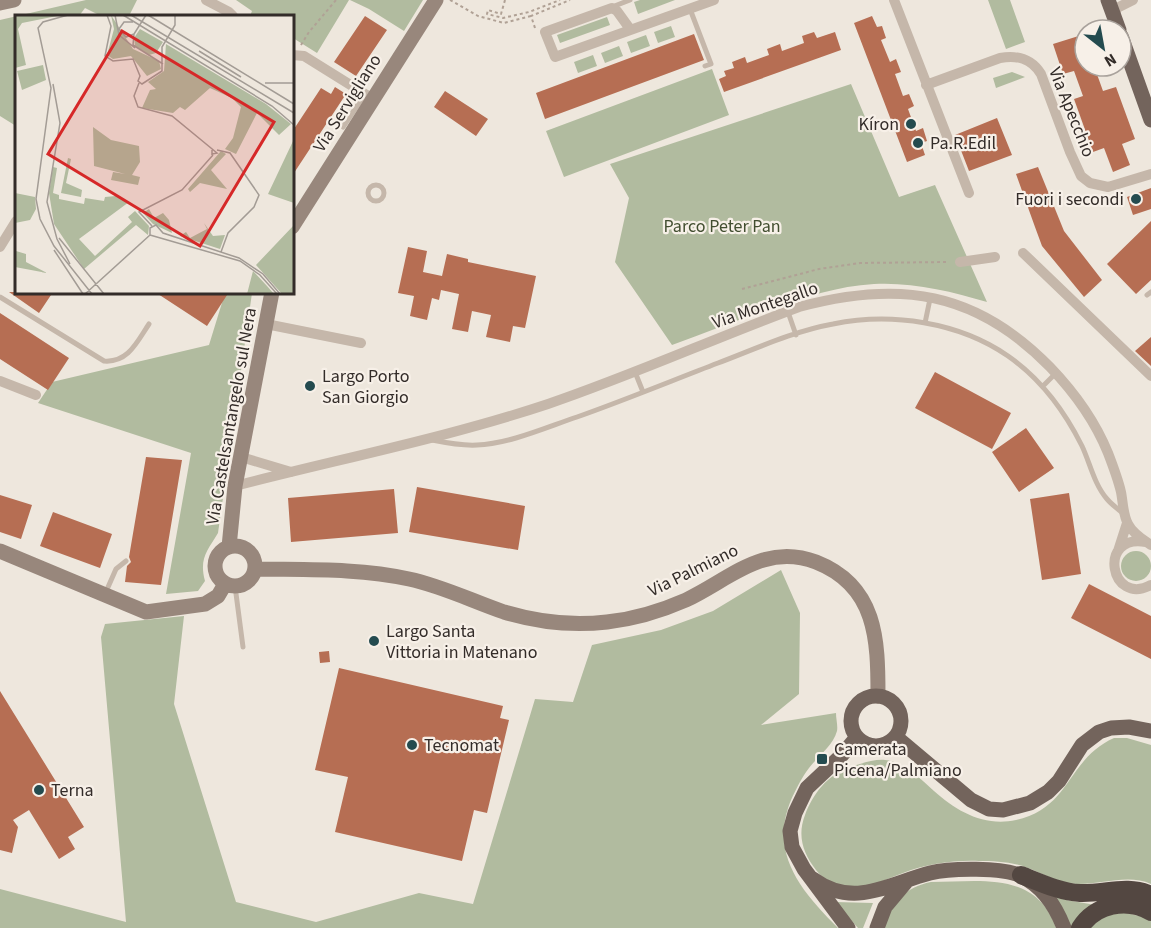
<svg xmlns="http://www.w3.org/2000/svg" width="1151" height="928" font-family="'Source Sans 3',sans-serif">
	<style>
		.green { fill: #b1bb9f }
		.building { fill: #b66e53 }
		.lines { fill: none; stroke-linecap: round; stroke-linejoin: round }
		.path { stroke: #b0a195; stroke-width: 2; stroke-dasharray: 3 3; stroke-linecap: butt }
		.lane { stroke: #c5b7aa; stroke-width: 5 }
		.street { stroke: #c5b7aa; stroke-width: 10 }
		.secondary { stroke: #98877c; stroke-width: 15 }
		.primary { stroke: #73645c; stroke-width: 15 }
		.highway { stroke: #534741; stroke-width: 18 }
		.poi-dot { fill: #244b4f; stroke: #f7f0e8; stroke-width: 2 }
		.labels { text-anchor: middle; stroke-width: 4.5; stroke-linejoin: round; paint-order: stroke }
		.street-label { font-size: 18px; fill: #332c29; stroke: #f7f0e8 }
		.poi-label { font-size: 18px; fill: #332c29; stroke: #f7f0e8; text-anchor: start }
		.park-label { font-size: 18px; fill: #424e30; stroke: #f7f0e8 }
		.inset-road { fill: none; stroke: #a39c95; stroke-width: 1.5 }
		.view { fill: #d62828; fill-opacity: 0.15; stroke: #d62828; stroke-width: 3 }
		.inset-edge { fill: none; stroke: #332c29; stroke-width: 3 }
	</style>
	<rect width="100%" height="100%" fill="#eee7dd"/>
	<path class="green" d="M86 0H137L129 16H101L85 8 79 16H16V126L0 116V20Z
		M236 0H349L317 53 293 38 292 16H250L252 11Z
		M350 0H423L404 31 369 9Z
		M640 0H675L638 14 634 2Z
		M988 0H1010L1025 42 1006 49Z
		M607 17 610 25 560 43 557 35Z
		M671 26 675 37 658 43 654 32Z
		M646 35 650 46 631 53 627 42Z
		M619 46 623 56 605 63 601 53Z
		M593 55 597 66 578 73 574 62Z
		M712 69 729 115 564 177 546 131Z
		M1012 72 1025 77 996 88 993 78Z
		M851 84 899 197 935 185 987 302C950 291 912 282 874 284 838 286 805 297 771 309 738 320 705 333 672 345L615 262 629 198 610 164Z
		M225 293H252L218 533C207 551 199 559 205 581L198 591 166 594 191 453 38 403 52 382 209 345Z
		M1121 566a15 15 0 1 1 30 0a15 15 0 1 1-30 0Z
		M781 570 800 613 799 694 761 725 836 713C836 719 838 726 837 731 833 746 818 756 809 768 802 777 796 789 791 800 769 854 801 891 838 928H0V889L126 922 101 637 105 624 184 616 174 704 236 902 316 922 419 893 473 904 535 699 573 702 592 645 661 630 713 611Z
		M1114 738H1127L1151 745V884C1129 874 1103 884 1079 884 1062 885 1044 874 1028 868 1013 862 995 861 979 861 953 860 927 864 903 873 889 878 876 885 860 887 844 888 826 884 816 870 803 853 797 836 805 815 813 794 827 775 850 767 860 764 874 759 885 760 906 762 919 778 934 791 956 811 984 827 1016 820 1071 808 1067 759 1114 738Z
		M931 882C979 882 1036 870 1056 928H884C892 903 905 887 931 882Z
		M1054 895 1066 900 1096 905 1073 928H1069Z
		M835 902 873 903 863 928H858Z
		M1123 912 1143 917 1151 921V928H1089L1102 917Z"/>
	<path class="building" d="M365 16 387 30 356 76 334 62Z
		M872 16 877 27 882 26 886 38 881 40 890 62 896 59 901 72 895 74 903 96 909 94 914 106 908 109 916 131 923 128 927 141 921 143 925 155 907 162 854 23Z
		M814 32 817 38 835 32 841 50 724 92 719 79 726 76 724 71 734 68 732 62 745 57 747 63 769 55 767 49 780 44 782 51 804 43 802 36Z
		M694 34 704 60 545 119 536 93Z
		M1085 34V66H1094L1103 91 1116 87 1135 139 1122 144 1130 165 1113 172 1104 148 1093 152 1074 99 1083 96 1074 71 1063 74 1053 44Z
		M335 87 346 94 292 176V132L321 88 331 94Z
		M445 91 488 119 476 136 434 107Z
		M997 118 1012 155 969 171 955 135Z
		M1038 167 1064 231 1102 280 1084 297 1042 246 1035 227 1016 174Z
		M1151 188V209L1133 215 1127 197Z
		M1151 221V280L1136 294 1107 264Z
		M408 247 427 251 423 272 442 276 447 254 468 259V262L536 276 525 328 513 326 510 342 486 337 491 315 472 311 468 332 452 329 459 294 441 290 439 300 432 298 427 320 410 316 414 296 398 293Z
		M9 292H53L39 313Z
		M155 292H229L207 326Z
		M0 313 69 358 48 390 0 359Z
		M1151 337V366L1135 351Z
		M935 372 1011 413 992 449 915 408Z
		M1026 428 1054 468 1019 492 992 452Z
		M146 457 182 460 161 585 125 582 127 566 131 562 129 557Z
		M417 487 525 506 518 550 409 532Z
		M394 489 398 533 291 542 288 498Z
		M1069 493 1081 574 1042 580 1030 499Z
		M0 495 32 505 21 539 0 532Z
		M53 512 112 534 100 568 40 546Z
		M1089 584 1151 616V659L1071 618Z
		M329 651 330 662 320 663 319 652Z
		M339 668 503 706 500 718 509 720 487 813 474 810 462 861 335 832 348 777 315 770Z
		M0 691 84 827 68 837 75 849 59 859 29 810 13 820 18 827 12 853 0 850Z"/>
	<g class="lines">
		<path class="path" d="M450 0 478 16 504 23 531 16
			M505 0 501 14 488 10 487 14 503 18 529 12 560 0
			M535 28 531 16 570 0
			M301 45 309 32 336 0
			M742 289 819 269 860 263 948 262"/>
		<path class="lane" d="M612 7 630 0
			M690 9 711 64 705 66
			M343 127 365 94
			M368 193a8 8 0 1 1 16 0a8 8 0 1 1-16 0Z
			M1147 295 1151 292
			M0 297 104 361C128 363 137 342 149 324
			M788 312 796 335
			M925 323 930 299
			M635 372 643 392
			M1043 386 1056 373
			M432 440C447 443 462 446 477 445 509 444 547 427 577 417 625 400 671 381 718 363 755 349 794 331 833 324 891 312 959 322 1008 356 1041 379 1064 410 1082 446 1090 463 1094 484 1107 499 1112 505 1118 509 1124 514
			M235 586 243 647
			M105 594 116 569 126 561"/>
		<path class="street" d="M206 0 229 12 233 16
			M894 0 969 193
			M1114 17 1117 8 1133 0
			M630 29 617 11 612 8 545 32 555 57 714 0
			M292 55 304 56 373 99
			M926 85 1000 58C1017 55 1031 58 1041 74L1070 152 1081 176 1090 183 1108 187 1151 174
			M0 247 16 221
			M1023 253 1151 376
			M960 262 995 257
			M266 324 361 343
			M0 381 36 395
			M241 457 291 472
			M235 486C339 459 446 438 548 404 633 375 715 338 799 307 899 280 976 291 1050 367 1074 392 1095 421 1108 453 1113 466 1118 479 1121 492 1123 502 1123 515 1128 524 1132 532 1143 540 1151 545
			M1146 542C1097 533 1110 607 1151 585
			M1118 551 1127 523"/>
		<path class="secondary" d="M0 3 14 0
			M292 227 436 0
			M215 566a20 20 0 1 1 40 0a20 20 0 1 1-40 0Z
			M229 547 235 486 272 292
			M0 551 146 612 205 604 218 596 225 584
			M255 569C306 570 359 568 409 579 442 586 472 601 504 612 537 622 573 626 607 622 635 619 661 611 686 600 729 580 764 542 816 562 877 586 878 640 878 696"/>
		<path class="primary" d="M1108 0 1119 30
			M1121 36 1151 120
			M851 721a25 25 0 1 1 50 0a25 25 0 1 1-50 0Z
			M896 737 971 800 989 809 1003 810 1030 803 1048 792 1059 781 1082 745 1099 732 1111 728 1129 727 1151 731
			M813 879C854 909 888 884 930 873 949 868 1004 867 1021 876 1042 886 1056 907 1064 928
			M848 928 804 869 792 847 790 831 795 813 807 788 841 756 857 737
			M877 928 885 907 906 882"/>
		<path class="highway" d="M1021 875C1039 882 1060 892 1080 893 1105 894 1127 884 1151 895
			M1080 928C1095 904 1127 898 1151 912"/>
	</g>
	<g class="poi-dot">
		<circle cx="911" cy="124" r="6"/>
		<circle cx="918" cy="143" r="6"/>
		<circle cx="1136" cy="199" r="6"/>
		<circle cx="310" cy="386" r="6"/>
		<circle cx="374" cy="641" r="6"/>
		<circle cx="412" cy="745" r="6"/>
		<rect x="816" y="753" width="12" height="12" rx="3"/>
		<circle cx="39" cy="790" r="6"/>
	</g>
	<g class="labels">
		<g class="street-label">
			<text transform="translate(347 103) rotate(-58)" y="6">Via Servigliano</text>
			<text transform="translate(1072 112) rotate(68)" y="6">Via Apecchio</text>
			<text transform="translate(765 305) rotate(-19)" y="6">Via Montegallo</text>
			<text transform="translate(231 416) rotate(-80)" y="6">Via Castelsantangelo sul Nera</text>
			<text transform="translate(693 570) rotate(-26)" y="6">Via Palmiano</text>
		</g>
		<g class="poi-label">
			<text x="899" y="130" text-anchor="end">Kíron</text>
			<text x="930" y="149">Pa.R.Edil</text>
			<text x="1124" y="205" text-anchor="end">Fuori i secondi</text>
			<text x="322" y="382">Largo Porto<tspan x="322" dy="21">San Giorgio</tspan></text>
			<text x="386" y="637">Largo Santa<tspan x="386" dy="21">Vittoria in Matenano</tspan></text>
			<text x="424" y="751">Tecnomat</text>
			<text x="834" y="755">Camerata<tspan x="834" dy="21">Picena/Palmiano</tspan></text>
			<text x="51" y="796">Terna</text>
		</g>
		<g class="park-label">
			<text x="722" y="232">Parco Peter Pan</text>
		</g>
	</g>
	<g transform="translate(15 15)">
		<rect width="279" height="279" fill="#eee7dd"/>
		<path d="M0 0H47L7 8 3 14 11 50 0 53ZM96 0 118 34 144 46 146 54 132 61 116 41 98 44 92 40 99 14ZM125 14 148 27 141 38 134 40 120 31 119 23ZM151 29 251 89 276 109 264 120 242 98 221 139 210 134 218 123 226 92 217 83 195 73 170 95 165 92 158 98 127 93 135 75 141 74 133 67 149 56ZM28 50 31 65 7 75 2 56ZM78 112 96 125 124 131 125 147 117 160 125 162 123 170 96 165 98 157 110 159 79 151ZM279 124V188L253 179ZM206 136 211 139 196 155 212 174 185 168 175 177 173 174ZM53 143 56 144 51 168 67 175 66 182 46 178ZM38 152 42 153 38 178 44 180V184L69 189 70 183 89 186 90 182 101 181 114 187 64 224 80 241 117 207 113 202 120 196 134 211 133 220 121 210 69 254 39 209 34 178ZM0 178 20 182 21 194 15 205 0 208ZM134 194 139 203 148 198 154 205 157 218 138 209 128 198ZM189 208 198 221 210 220 205 234 165 221 171 217 175 223 192 214ZM279 210V279H267L241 250ZM0 230 1 236 11 239V247L32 258 0 252ZM238 256 252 271 259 279H232Z" fill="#b1bb9f"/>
		<path class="inset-road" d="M53 0 28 7 23 13 36 73 21 184 25 204 39 231 77 279M92 0 96 11 90 41 98 46 118 44 125 61 123 66 127 69 147 56V32L160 10V0M100 0 104 20 120 33M108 0 257 91 279 110M116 0 279 98M131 0 119 19 118 30 148 49M133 0 279 89M118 7H109L104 14 111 22 119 19M184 36 226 62M124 68 119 81 123 92 157 101 202 138 197 139V135M250 68H279M38 69 45 108 32 187 42 224 55 249M202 135 215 138 244 180 239 192 213 218 206 237M137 211 124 197 167 175 198 140M135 220V213L141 210 148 218 224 243 248 259 265 279M135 220 225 246 245 260 262 279M44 223 89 279M39 235 68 279M70 279 135 220"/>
		<path class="view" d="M107 16 259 107 185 231 33 139Z"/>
		<rect width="279" height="279" class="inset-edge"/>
	</g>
	<g transform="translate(1103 48) rotate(149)"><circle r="28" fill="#f7f0e8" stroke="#a9a29c" stroke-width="1.5"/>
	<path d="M0-4.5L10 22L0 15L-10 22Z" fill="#244b4f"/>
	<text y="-9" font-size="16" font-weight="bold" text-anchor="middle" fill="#332c29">N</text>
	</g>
</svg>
